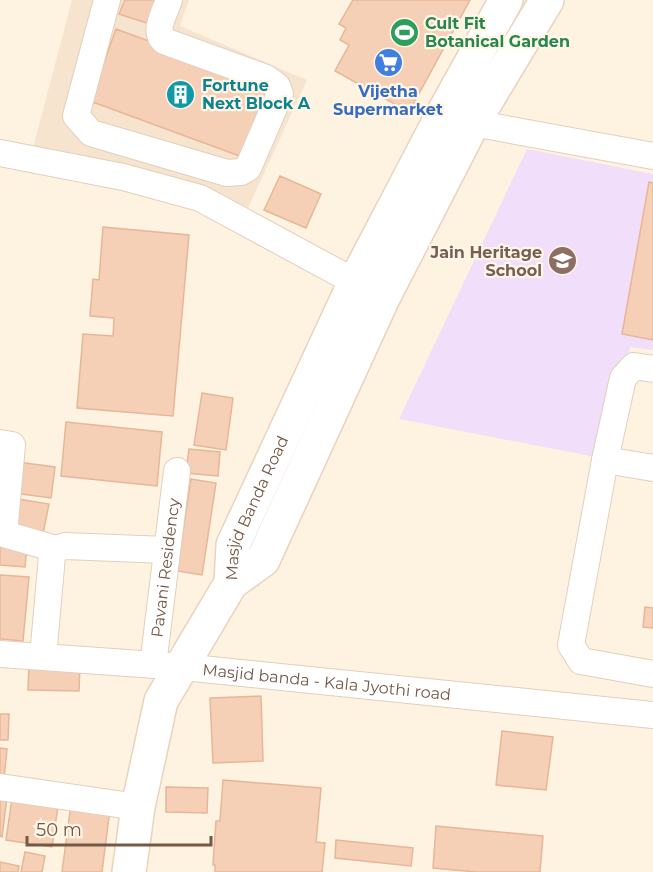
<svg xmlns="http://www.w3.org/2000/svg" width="653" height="872" font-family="Montserrat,sans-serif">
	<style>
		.residential { fill: #f6e4cf }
		.education { fill: #f0defa }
		.building { fill: #f5d0b7; stroke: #e8b696; stroke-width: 1.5 }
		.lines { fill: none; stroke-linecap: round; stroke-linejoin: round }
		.street-casing { stroke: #e2cfbc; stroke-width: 28 }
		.secondary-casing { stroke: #ead2bc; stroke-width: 36 }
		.street { stroke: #fff; stroke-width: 26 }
		.secondary { stroke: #fff; stroke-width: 33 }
		.labels { text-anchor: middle; stroke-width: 4.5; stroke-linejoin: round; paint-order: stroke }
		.leisure-label { font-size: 16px; font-weight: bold; fill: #27864d; stroke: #fff6e8; text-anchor: start }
		.culture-label { font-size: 16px; font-weight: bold; fill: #0d838f; stroke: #fff6e8; text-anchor: start }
		.shop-label { font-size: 16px; font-weight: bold; fill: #366cbe; stroke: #fff6e8 }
		.education-label { font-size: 16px; font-weight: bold; fill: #785e54; stroke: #fff6e8; text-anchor: end }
		.street-label { font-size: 16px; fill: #765846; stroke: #fff6e8 }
	</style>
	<rect width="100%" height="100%" fill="#fef3e1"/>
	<path class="residential" d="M72 0H189L180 26 307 80 242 221 30 159Z"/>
	<path class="education" d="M527 149 653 174V350L630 347 611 460 399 419Z"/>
	<path class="building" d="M125 0H159L150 24 119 14Z
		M353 0H470L409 112 335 71 349 45 340 40 346 28 339 24Z
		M116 29 271 86 245 158 90 101Z
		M280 176 321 194 306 228 264 210Z
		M649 182 653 183V340L622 334Z
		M103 227 189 235 173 416 77 408 83 334 113 336 114 318 90 316 93 279 99 280Z
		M202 393 233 398 226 450 194 445Z
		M66 422 162 432 157 486 61 476Z
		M189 449 220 452 218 476 186 473Z
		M17 462 55 467 51 498 14 493Z
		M191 479 216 483 202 575 177 571Z
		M12 498 49 504 43 534 7 529Z
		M0 545 27 547 25 567 0 565Z
		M0 575 29 577 23 641 0 639Z
		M645 607 653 608V628L643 627Z
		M29 664 80 666 79 691 28 690Z
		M261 696 263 761 213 763 210 698Z
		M0 714H9L8 740H0Z
		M502 731 553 737 546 790 496 785Z
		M0 748 7 749 4 778H0Z
		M223 780 321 788 316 842 325 843 322 872H215V865H213L216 821H220Z
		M166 787 208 788 207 813 166 812Z
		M0 796 7 797 2 837 0 836Z
		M12 798 58 806 52 847 6 840Z
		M71 804 110 809 102 872H62Z
		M436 826 543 836 540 872H476L433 868Z
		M336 840 413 848 411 866 335 858Z
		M25 852 45 856 42 872H21Z
		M0 862 19 866 18 872H0Z"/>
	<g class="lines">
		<defs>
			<g id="street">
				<path d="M107 0 76 116 91 133 227 173 241 172 248 168 280 94 277 86 266 78 164 41C153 31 165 12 169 0"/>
				<path d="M473 123 653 156"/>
				<path d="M0 153 123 177 200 198 370 290"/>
				<path d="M653 369 634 366 623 378 605 460 571 645 581 661 653 674"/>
				<path d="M0 443 12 445 4 534 56 549"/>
				<path d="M605 460 653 468"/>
				<path id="s1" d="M0 654 183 667 653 715"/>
				<path d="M43 657 52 556 56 549 65 546 166 550"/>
				<path id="s2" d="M153 665 177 471"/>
				<path d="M0 787 138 807"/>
			</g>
			<g id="secondary">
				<path id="s3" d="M231 583 233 545 355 282 445 110 506 0"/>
				<path d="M129 872 138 807 161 701 231 583 263 560 383 298 473 123 547 0"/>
			</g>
		</defs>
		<use href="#street" class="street-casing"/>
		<use href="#secondary" class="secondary-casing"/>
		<use href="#street" class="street"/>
		<use href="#secondary" class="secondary"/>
	</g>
	<defs>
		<symbol id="stadium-disc" viewBox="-11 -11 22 22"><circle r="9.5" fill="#2e9e5b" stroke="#fff6e8"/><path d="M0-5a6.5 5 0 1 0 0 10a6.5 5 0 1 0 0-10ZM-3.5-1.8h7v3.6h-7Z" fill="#fff"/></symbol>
		<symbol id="supermarket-disc" viewBox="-11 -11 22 22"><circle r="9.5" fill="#3f7fe0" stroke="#fff6e8"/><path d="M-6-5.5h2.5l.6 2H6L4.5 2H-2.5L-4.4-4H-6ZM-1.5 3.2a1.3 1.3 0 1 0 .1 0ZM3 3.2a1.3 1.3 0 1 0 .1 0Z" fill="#fff"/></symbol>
		<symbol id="building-disc" viewBox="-11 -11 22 22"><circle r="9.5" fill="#0f9aa8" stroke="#fff6e8"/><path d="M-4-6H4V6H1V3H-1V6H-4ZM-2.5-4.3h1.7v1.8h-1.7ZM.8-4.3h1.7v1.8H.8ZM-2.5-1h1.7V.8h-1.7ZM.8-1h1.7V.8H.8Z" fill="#fff"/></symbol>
		<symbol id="school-disc" viewBox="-11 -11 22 22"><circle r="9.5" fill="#8d6e63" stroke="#fff6e8"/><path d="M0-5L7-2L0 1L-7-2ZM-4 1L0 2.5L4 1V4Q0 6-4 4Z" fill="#fff"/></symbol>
	</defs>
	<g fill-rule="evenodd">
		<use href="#stadium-disc" x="388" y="16" width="33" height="33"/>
		<use href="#supermarket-disc" x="372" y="46" width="33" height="33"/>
		<use href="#building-disc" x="164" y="78" width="33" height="33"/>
		<use href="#school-disc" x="546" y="244" width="33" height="33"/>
	</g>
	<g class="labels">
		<g class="leisure-label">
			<text x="425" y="29">Cult Fit<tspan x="425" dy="18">Botanical Garden</tspan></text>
		</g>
		<g class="culture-label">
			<text x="202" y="91">Fortune<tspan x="202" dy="18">Next Block A</tspan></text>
		</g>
		<g class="shop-label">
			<text x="388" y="97">Vijetha<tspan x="388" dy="18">Supermarket</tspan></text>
		</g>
		<g class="education-label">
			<text x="542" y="258">Jain Heritage<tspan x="542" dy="18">School</tspan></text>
		</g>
		<g class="street-label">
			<text dy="6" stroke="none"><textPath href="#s3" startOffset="80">Masjid Banda Road</textPath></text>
			<text dy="6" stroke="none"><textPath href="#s2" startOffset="98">Pavani Residency</textPath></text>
			<text dy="6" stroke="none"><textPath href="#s1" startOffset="328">Masjid banda - Kala Jyothi road</textPath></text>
		</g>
	</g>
	<path d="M27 836v9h184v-9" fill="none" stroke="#765846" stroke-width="3"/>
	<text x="36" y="836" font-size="18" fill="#765846" stroke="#fff6e8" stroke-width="4.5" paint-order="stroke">50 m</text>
</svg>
